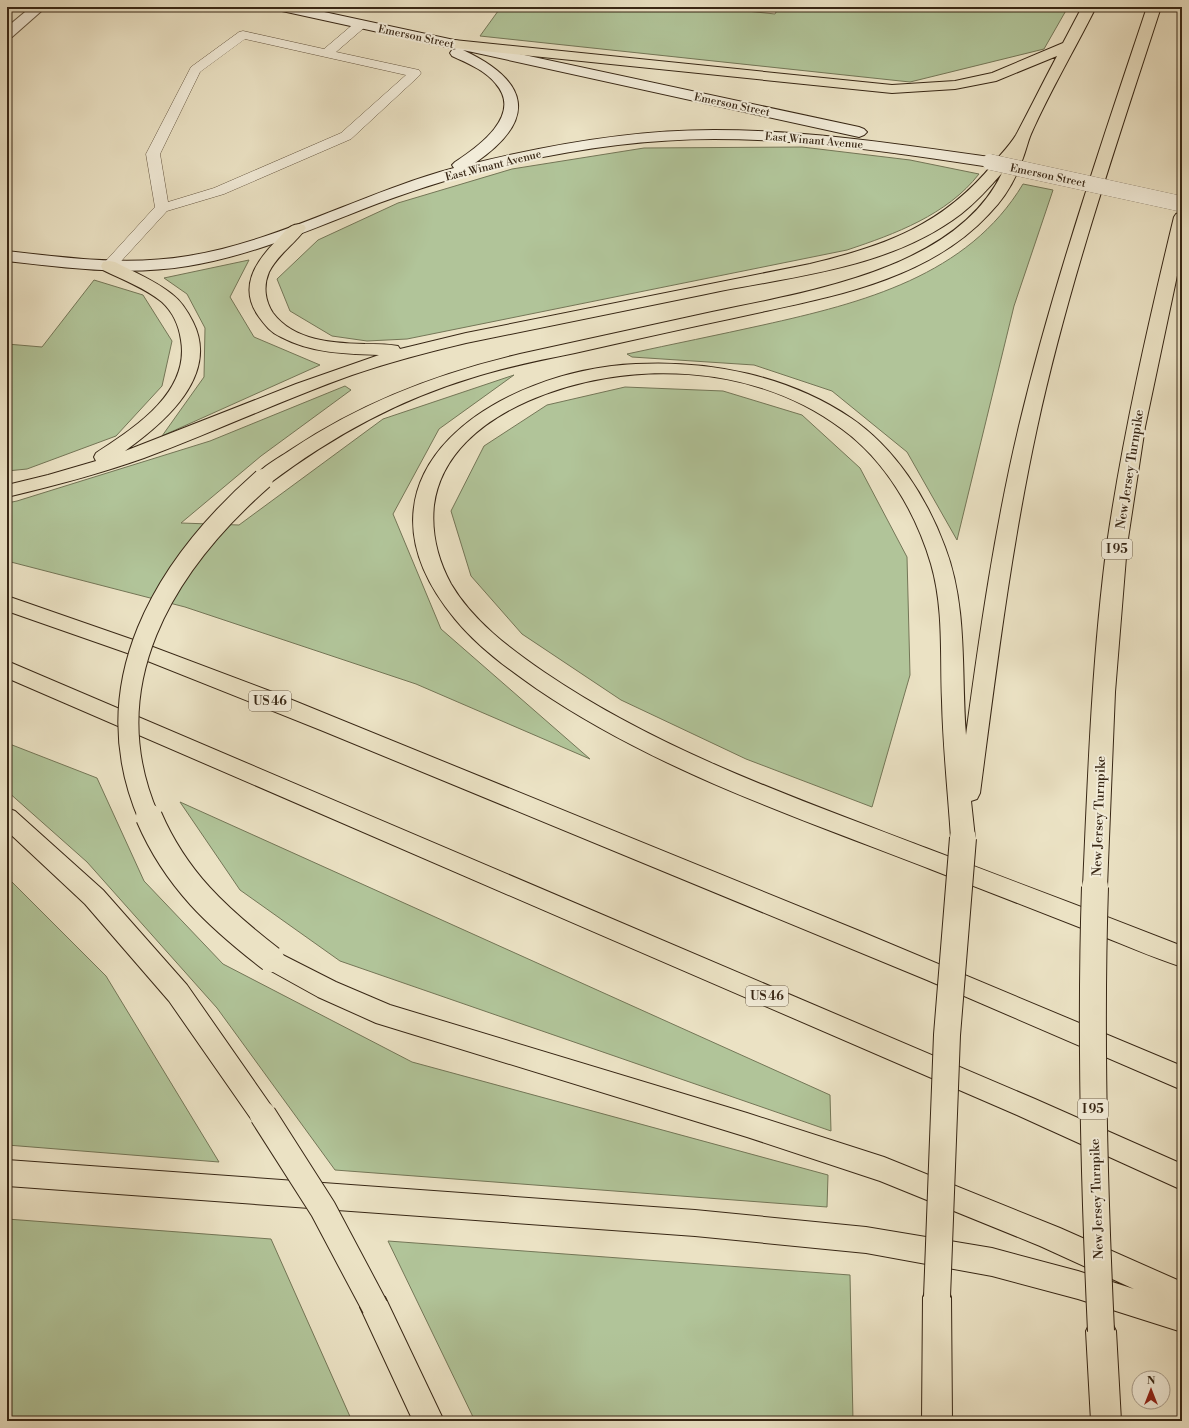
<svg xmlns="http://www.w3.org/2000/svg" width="1189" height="1428" font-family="'Libre Bodoni',serif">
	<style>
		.green { fill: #b1c499; stroke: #747657 }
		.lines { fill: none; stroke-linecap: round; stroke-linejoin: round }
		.service-casing { stroke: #655641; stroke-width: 1 }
		.minor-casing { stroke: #655641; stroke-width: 2 }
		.secondary-casing { stroke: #382715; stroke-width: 2 }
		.motorway-casing { stroke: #382715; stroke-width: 2 }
		.service { fill: #f2ecd9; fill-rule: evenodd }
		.minor { fill: #f2ecd9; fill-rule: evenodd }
		.secondary { fill: #f2ecd9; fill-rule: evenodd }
		.motorway { fill: #ebe2c4; fill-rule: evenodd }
		.secondary-bridge-casing { stroke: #382715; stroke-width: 16; stroke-linecap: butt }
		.motorway-bridge-far1-casing { stroke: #382715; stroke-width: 22; stroke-linecap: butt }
		.motorway-bridge-casing { stroke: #382715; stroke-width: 28; stroke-linecap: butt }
		.secondary-bridge { stroke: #f2ecd9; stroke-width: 16 }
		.motorway-bridge-far1 { stroke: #ebe2c4; stroke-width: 20 }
		.motorway-bridge { stroke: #ebe2c4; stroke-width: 26 }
		.labels { text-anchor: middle; stroke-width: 4; stroke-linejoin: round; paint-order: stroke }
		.far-street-label { font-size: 11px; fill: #382715; stroke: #f2ecd9 }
		.shield { fill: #f2ecd9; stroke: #706250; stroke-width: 1 }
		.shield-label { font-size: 12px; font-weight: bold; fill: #382715 }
		.street-label { font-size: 13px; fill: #382715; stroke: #f2ecd9 }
	</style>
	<rect width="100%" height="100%" fill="#ebe2c4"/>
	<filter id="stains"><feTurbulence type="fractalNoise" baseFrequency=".005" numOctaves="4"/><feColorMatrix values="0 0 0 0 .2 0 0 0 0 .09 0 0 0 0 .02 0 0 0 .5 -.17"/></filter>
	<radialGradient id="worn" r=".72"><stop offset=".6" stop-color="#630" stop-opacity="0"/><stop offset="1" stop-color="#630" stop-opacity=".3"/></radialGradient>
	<path class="green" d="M501 7H709L775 14 779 7H1068L1044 49 910 82 480 36Z
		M802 147 910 160 979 174C947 215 895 234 847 250L407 339 367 341 332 336 290 311 277 279 318 240 398 203 512 169 644 148Z
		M1023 184 1053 190 1014 306 957 540 907 452 832 391 754 365 632 357 627 354C673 344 718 335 763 325 862 303 968 276 1023 184Z
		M249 260 230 297 254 337 320 365 162 436 204 377 205 328 187 294 164 278Z
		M94 280 143 295 172 341 162 386 116 436 27 469 7 471V344L42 347Z
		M514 375 439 429 393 514 441 629 590 759 416 684 185 607 7 561V503L17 501 210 441 345 386 351 390 261 456 181 523 239 525 383 419Z
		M625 387 723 391 802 415 860 468 907 557 910 675 872 807 746 759 621 700 522 634 471 576 451 511 484 446 547 405Z
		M7 743 97 778 144 881 223 964 412 1062 828 1175 827 1207 335 1170 217 1008 87 862 7 791Z
		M180 802 830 1095 831 1131 340 961 240 890Z
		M7 877 106 976 219 1162 7 1145Z
		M7 1219 271 1239 352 1421H7Z
		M388 1241 850 1275 853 1421H475Z"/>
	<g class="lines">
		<defs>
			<path id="service" d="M361 20 367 24 365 27 336 52 419 70 421 73 419 76 351 139 224 194 167 211 114 269H104L102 266 104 263 155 207 146 154 191 67 239 32 243 31 324 49 357 21ZM245 39 406 75 341 133 214 188 168 202 160 154 200 72Z"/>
			<path id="minor" d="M31 7H46L12 37 7 38V27Z"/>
			<path id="secondary" d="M275 7H301L859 127 864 129 867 132 864 135 859 137 463 50C529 81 539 119 475 163 553 144 633 130 714 130 806 130 898 144 990 157L995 159 998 162 995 165 990 167C899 153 807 139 714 139 649 139 583 148 519 162 471 172 425 186 379 203 316 227 255 255 188 266 128 276 67 268 7 261V251C67 258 128 266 188 256 280 241 364 192 454 168L452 165 455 162C478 147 523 115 496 84 485 70 467 63 452 56L450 53 452 50 456 49 282 11 277 10Z"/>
			<path id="motorway" d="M1082 7H1096C1075 49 1050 91 1031 134 1028 141 1026 150 1023 158 1016 179 1005 198 989 214 924 284 822 298 734 318 681 329 628 341 575 353 540 360 505 367 471 378 398 400 331 437 270 483L263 485 256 483 253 479C261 467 279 458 292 449 362 402 439 373 520 354 584 340 648 326 712 312 806 292 956 270 1002 173 989 188 976 202 961 214 889 269 792 276 706 294 626 310 546 327 466 343 428 352 390 362 352 375 282 400 214 432 144 458 99 474 53 486 7 497V485L48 475 96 461 94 457 96 453C134 428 190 393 181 340 179 326 173 312 162 302 145 288 123 280 103 270L101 266 103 262 109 261 115 262C134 272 156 281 173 295 182 302 188 312 193 322 220 376 164 423 125 451L296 384 379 355C346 354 311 353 281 337 271 333 265 325 259 317 238 288 255 262 277 240 285 232 291 221 304 225L306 228C295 244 278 254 269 272 263 286 265 301 273 313 294 341 333 343 365 344 376 344 387 344 398 346L400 349 466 333 810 264C885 246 943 225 993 164 1000 155 1010 145 1016 135 1030 109 1043 82 1057 56L996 81 955 89 892 93 454 48 449 47 447 44 449 41 454 40 892 85 955 81 992 73 1063 43Z
				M1147 7H1161C1116 146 1068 285 1037 428 1011 548 996 671 980 793L977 799 971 801 975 838 971 844 963 847 955 844 951 838C948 792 943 747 942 701 940 655 944 609 931 564 916 513 886 461 842 429 754 363 626 358 528 401 483 421 441 454 434 505 431 533 438 560 451 584 473 621 509 648 544 672 660 751 795 798 926 848 1011 880 1097 913 1182 946V967C1151 957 1120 943 1089 931 1036 910 983 890 930 869 796 817 656 770 537 689 507 668 478 647 455 619 334 473 500 370 636 364 710 360 789 376 851 418 895 448 927 498 945 547 968 607 961 672 966 735 980 631 995 527 1019 426 1053 284 1101 145 1147 7Z
				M1182 212V252L1145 427 1127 545 1115 692 1107 887 1104 894 1095 897 1086 894 1083 887C1088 773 1092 658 1107 544 1123 434 1148 325 1174 217L1176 214Z
				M7 596 145 644 275 693 862 932 1182 1066V1090L927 980 323 731 130 654 7 611Z
				M7 661 1035 1099 1182 1164V1190L1017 1115 7 678Z
				M7 808 15 811 103 890 187 985 272 1107 276 1115 272 1123 263 1127 254 1123 169 1001 85 904 7 831Z
				M271 949 336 982 390 1005 747 1113 884 1157 1060 1228 1182 1282V1332L1078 1299 992 1276 866 1253 695 1236 7 1186V1160L695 1210 866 1227 992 1248 1078 1271 1134 1289 1040 1246 880 1181 747 1137 376 1023 318 997 262 966 259 959 262 952Z
				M937 1283 947 1287 951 1297 952 1421H922L923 1297 927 1287Z
				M375 1293 385 1297 444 1421H413L360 1307 365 1297Z
				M1101 1317 1111 1321 1116 1331 1121 1421H1091L1086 1331 1091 1321Z"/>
		</defs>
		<use href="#service" class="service-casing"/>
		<use href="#minor" class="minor-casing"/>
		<use href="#secondary" class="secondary-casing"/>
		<use href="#motorway" class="motorway-casing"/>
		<use href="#service" class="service"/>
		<use href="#minor" class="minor"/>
		<use href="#secondary" class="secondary"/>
		<use href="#motorway" class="motorway"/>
		<defs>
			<path id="secondary-bridge" d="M990 162 1182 204"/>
			<path id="motorway-bridge-far1" d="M149 818C91 685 164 566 263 479"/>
			<path id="motorway-bridge" d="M149 817C176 880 218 918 271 959
				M1095 887C1090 1035 1094 1183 1101 1331
				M263 1115 323 1209 375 1307
				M937 1297 947 1035 963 838"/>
		</defs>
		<use href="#secondary-bridge" class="secondary-bridge-casing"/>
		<use href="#motorway-bridge-far1" class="motorway-bridge-far1-casing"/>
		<use href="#motorway-bridge" class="motorway-bridge-casing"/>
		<use href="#secondary-bridge" class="secondary-bridge"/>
		<use href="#motorway-bridge-far1" class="motorway-bridge-far1"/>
		<use href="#motorway-bridge" class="motorway-bridge"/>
	</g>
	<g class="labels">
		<g class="far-street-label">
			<text transform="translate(416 36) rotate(12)" y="4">Emerson Street</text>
			<text transform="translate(732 104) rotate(12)" y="4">Emerson Street</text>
			<text transform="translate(814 140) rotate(5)" y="4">East Winant Avenue</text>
			<text transform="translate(493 165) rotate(-14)" y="4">East Winant Avenue</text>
			<text transform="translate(1048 175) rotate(12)" y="4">Emerson Street</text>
		</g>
		<g class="shield">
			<rect x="1102" y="539" width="30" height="20" rx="3"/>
			<rect x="249" y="691" width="42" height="20" rx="3"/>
			<rect x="746" y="986" width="42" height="20" rx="3"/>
			<rect x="1078" y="1099" width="30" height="20" rx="3"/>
		</g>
		<g class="shield-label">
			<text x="1117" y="553">I 95</text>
			<text x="270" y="705">US 46</text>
			<text x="767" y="1000">US 46</text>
			<text x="1093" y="1113">I 95</text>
		</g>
		<g class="street-label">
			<text transform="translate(1129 469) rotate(-81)" y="5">New Jersey Turnpike</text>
			<text transform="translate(1098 816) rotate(-88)" y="5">New Jersey Turnpike</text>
			<text transform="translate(1096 1199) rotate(-92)" y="5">New Jersey Turnpike</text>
		</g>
	</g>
	<rect width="1189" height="1428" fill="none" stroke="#ebe2c4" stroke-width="24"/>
	<rect x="8" y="8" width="1173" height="1412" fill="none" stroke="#382715" stroke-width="2"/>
	<rect x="12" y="12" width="1165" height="1404" fill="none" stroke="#382715"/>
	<g transform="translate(1151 1390)"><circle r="19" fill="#f2ecd9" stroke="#a89d8b"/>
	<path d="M0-3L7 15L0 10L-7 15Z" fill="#8f2418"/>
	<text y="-6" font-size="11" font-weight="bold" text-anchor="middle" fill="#382715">N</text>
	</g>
	<rect width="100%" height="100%" filter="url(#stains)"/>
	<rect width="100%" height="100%" fill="url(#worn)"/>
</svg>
